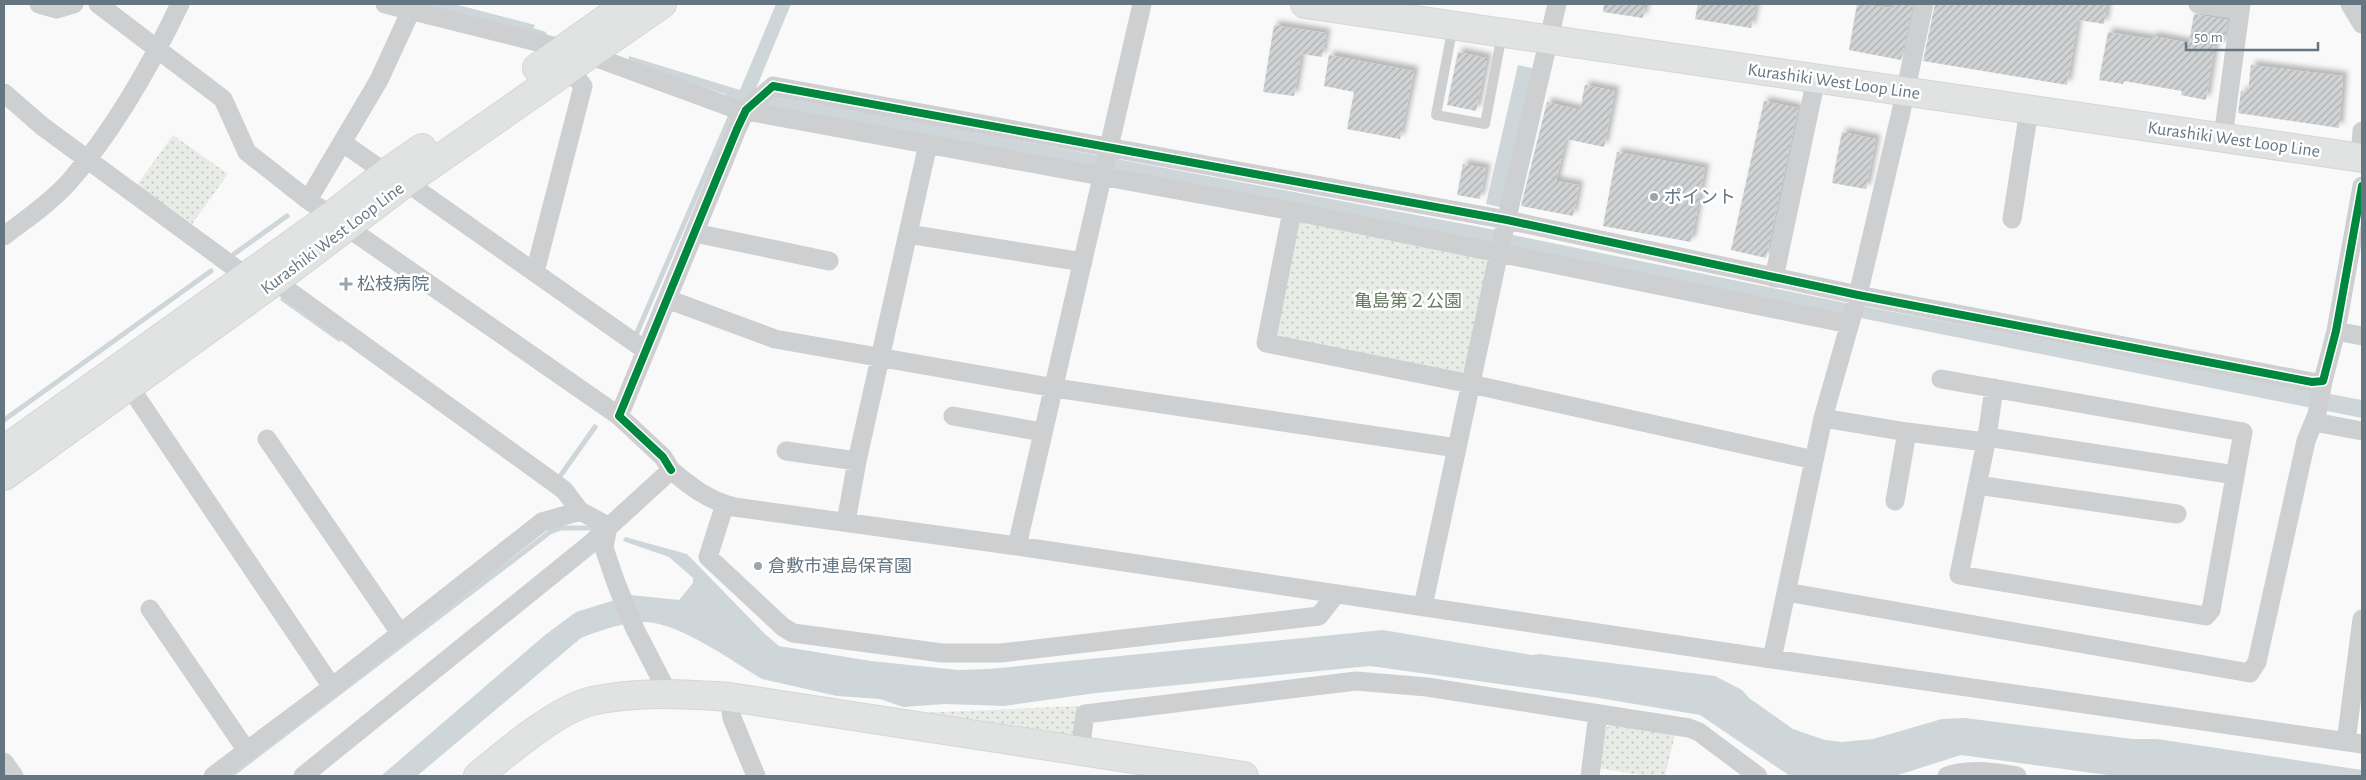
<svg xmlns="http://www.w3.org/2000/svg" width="2366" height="780" font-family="'Alegreya Sans','Noto Sans JP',sans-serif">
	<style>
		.grass { fill: url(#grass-dots) }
		.water { fill: #ced6d9 }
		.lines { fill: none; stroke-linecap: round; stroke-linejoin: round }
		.stream { stroke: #ced6d9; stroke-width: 5 }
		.building { fill: url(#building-hatch); filter: url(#shadow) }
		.secondary-casing { stroke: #d5d6d7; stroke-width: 30 }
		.lane { stroke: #cecfd0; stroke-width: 10 }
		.street { stroke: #cecfd0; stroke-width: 19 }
		.secondary { stroke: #e1e2e2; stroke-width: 28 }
		.cycleway-casing { stroke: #fff; stroke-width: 11 }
		.cycleway { stroke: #00873e; stroke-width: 8 }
		.poi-dot { fill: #99a4ac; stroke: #fff; stroke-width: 2 }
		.labels { text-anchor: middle; stroke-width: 5; stroke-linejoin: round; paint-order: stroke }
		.street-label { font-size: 18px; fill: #657683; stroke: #fff }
		.poi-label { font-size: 18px; fill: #657683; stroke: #fff; text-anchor: start }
		.park-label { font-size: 18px; fill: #687a64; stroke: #fff }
	</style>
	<defs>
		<pattern id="grass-dots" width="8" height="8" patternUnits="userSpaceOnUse" patternTransform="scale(1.25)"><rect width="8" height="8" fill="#e8ebe6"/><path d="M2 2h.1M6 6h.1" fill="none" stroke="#c0c3c0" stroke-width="1.8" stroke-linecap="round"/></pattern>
		<pattern id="building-hatch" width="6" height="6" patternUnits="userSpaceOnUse" patternTransform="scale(1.25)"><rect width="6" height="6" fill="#d0d2d3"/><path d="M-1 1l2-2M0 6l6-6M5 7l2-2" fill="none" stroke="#acafb1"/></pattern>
		<filter id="shadow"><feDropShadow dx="4.5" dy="-4.5" stdDeviation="2.5" flood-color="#0004"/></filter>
	</defs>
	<rect width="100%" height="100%" fill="#f9f9f9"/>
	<path class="grass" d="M173 135 228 174 192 224 137 185Z
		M1303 219 1480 256 1489 262 1467 367 1460 374 1276 340 1298 224Z
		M1078 706 1074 732 1064 739 896 714Z
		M1610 724 1675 735 1665 776H1648L1597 768 1603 732Z"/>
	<path class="water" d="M416 4H454L535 25 530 35Z
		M776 4H791L755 91 1496 230 1513 235 1846 303 2362 400V418L1509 248 733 102 725 94 628 62 629 56 740 90Z
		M1518 65 1536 69 1504 208 1486 204Z
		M625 537 687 554 765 634 779 646 871 661 958 670 989 669 1383 630 1532 655 1539 654 1715 676 1742 690 1749 698 1793 729 1825 740 1842 742 1873 739 1942 719 1965 718 2133 739H2157L2362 770V776H2115L1961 755 1895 776H1790L1700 715 1593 697 1370 666 1096 693 1004 706 945 704 903 707 880 699 837 696 762 679C732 661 680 623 645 622 624 622 601 630 581 638L417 776H381L545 635 576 612 631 595 679 600 693 583V578L669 557 623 541Z"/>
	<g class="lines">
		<path class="stream" d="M527 29 544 34
			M234 254 287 216
			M283 299 339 339
			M636 335 731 115
			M4 420 211 271
			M558 479 595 427
			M230 776 550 532 561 528H591"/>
	</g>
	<path class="building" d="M1604 4H1645L1643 18 1603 12Z
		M1698 4H1756L1751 28 1695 19Z
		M1857 4 1894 8V4H1913L1901 60 1849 50Z
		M1935 4H2107L2104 24 2078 20 2067 85 1923 61Z
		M2194 14 2228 20 2224 44 2215 43 2206 100 2181 95 2182 91 2124 81 2123 84 2099 80 2108 32 2152 39 2153 36 2189 43Z
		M1274 25 1326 33 1322 57 1301 54 1294 96 1263 92Z
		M1458 52 1487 58 1476 111 1447 105Z
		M1329 55 1414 71 1400 139 1347 129 1354 92 1324 86Z
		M2251 65 2343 76 2339 128 2238 113 2241 91 2248 92Z
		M1585 85 1615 91 1604 147 1566 139 1556 181 1579 185 1573 216 1521 206 1547 102 1580 110Z
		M1764 101 1798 108 1766 258 1731 250Z
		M1842 132 1876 139 1866 189 1832 183Z
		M1617 152 1705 168 1691 242 1603 226Z
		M1463 164 1486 168 1480 199 1457 195Z"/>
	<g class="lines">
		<defs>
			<path id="secondary" d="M1305 4 2362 158
				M537 68 627 4
				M4 450 331 216 386 173 422 148
				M4 476 275 281 406 182 662 4
				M478 776C506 753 557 709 592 701 637 691 684 694 729 697L1244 776"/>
		</defs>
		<use href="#secondary" class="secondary-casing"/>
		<path class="lane" d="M1453 26 1436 115 1485 124 1502 34"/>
		<path class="street" d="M39 4 57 9 74 4
			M98 4 223 99 247 152 308 200 619 416
			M385 4 589 55 736 109 1292 211 1849 324
			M2198 4 2240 10
			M2350 4 2362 24
			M4 93 42 126 246 276
			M2223 137 2241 4
			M343 143 386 173
			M2360 158 2362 131
			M406 182 645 350
			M308 200 379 80 414 4
			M1292 211 1266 343 1471 384 1814 460
			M2012 219 2029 110
			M695 233 829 261
			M908 234 1083 262
			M4 236C26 219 50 203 69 182 115 129 150 67 180 4
			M535 272 583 86 569 69
			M1774 278 1816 79
			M275 281 564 490 580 511 608 526 604 548 616 583 635 629 668 693
			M667 299 775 339 1055 388 1457 448
			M2336 331 2362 336
			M123 377 332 687
			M1941 379 2243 432 2211 610 2206 616 1959 575 1987 437 1994 388
			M953 416 1042 432
			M1823 418 1907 432 1985 442
			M2314 422 2362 431
			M1987 437 2235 475
			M267 439 400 633
			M786 451 857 461
			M671 470 663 457 619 416 737 129 746 110 773 86 1507 220 1858 295 2312 382 2323 381 2336 331 2362 186
			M1977 485 2177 514
			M1895 501 1907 432
			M725 504 708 557 783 627 793 633 942 653H1001L1319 616 1336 594
			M846 522 857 461 928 144
			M1017 546 1142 4
			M1786 592 2250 673 2257 662 2306 441 2317 414 2323 381
			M1423 606 1499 252 1557 4
			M150 609 247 751
			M1772 659 1823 418 1858 295 1901 112 1924 4
			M729 697 732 718 756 776
			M2346 742 2362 619
			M1080 751 1085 714 1356 681 1427 687 1689 728 1699 732 1758 776
			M4 762 14 776
			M213 776 332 687 542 522 580 511
			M303 776 589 545 671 470C691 487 708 500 734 507L1017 546 1772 659 2362 744
			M1590 776 1598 714
			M1947 776C1971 768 1993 772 2017 776"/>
		<use href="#secondary" class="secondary"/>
		<defs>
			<path id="cycleway" d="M671 470 663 457 619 416 737 129 746 110 773 86 1507 220 1858 295 2312 382 2323 381 2336 331 2362 186"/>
		</defs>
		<use href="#cycleway" class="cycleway-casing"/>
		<use href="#cycleway" class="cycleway"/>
	</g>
	<g class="poi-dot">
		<circle cx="1654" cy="197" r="5"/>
		<path d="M343.5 276.5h5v5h5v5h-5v5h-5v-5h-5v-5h5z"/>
		<circle cx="758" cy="566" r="5"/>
	</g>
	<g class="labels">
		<g class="street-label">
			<text transform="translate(1834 81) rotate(8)" y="6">Kurashiki West Loop Line</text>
			<text transform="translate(2234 139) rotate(8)" y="6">Kurashiki West Loop Line</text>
			<text transform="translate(332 238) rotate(-37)" y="6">Kurashiki West Loop Line</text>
		</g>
		<g class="poi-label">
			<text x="1664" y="203">ポイント</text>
			<text x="357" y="290">松枝病院</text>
			<text x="768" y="572">倉敷市連島保育園</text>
		</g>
		<g class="park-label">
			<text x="1408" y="307">亀島第２公園</text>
		</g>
	</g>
	<rect width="2366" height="780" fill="none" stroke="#657683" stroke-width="10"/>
	<path d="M2186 42v8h132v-8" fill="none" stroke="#657683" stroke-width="2.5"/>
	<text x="2194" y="42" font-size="15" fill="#657683" stroke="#ffffff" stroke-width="4" paint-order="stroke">50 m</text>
</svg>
